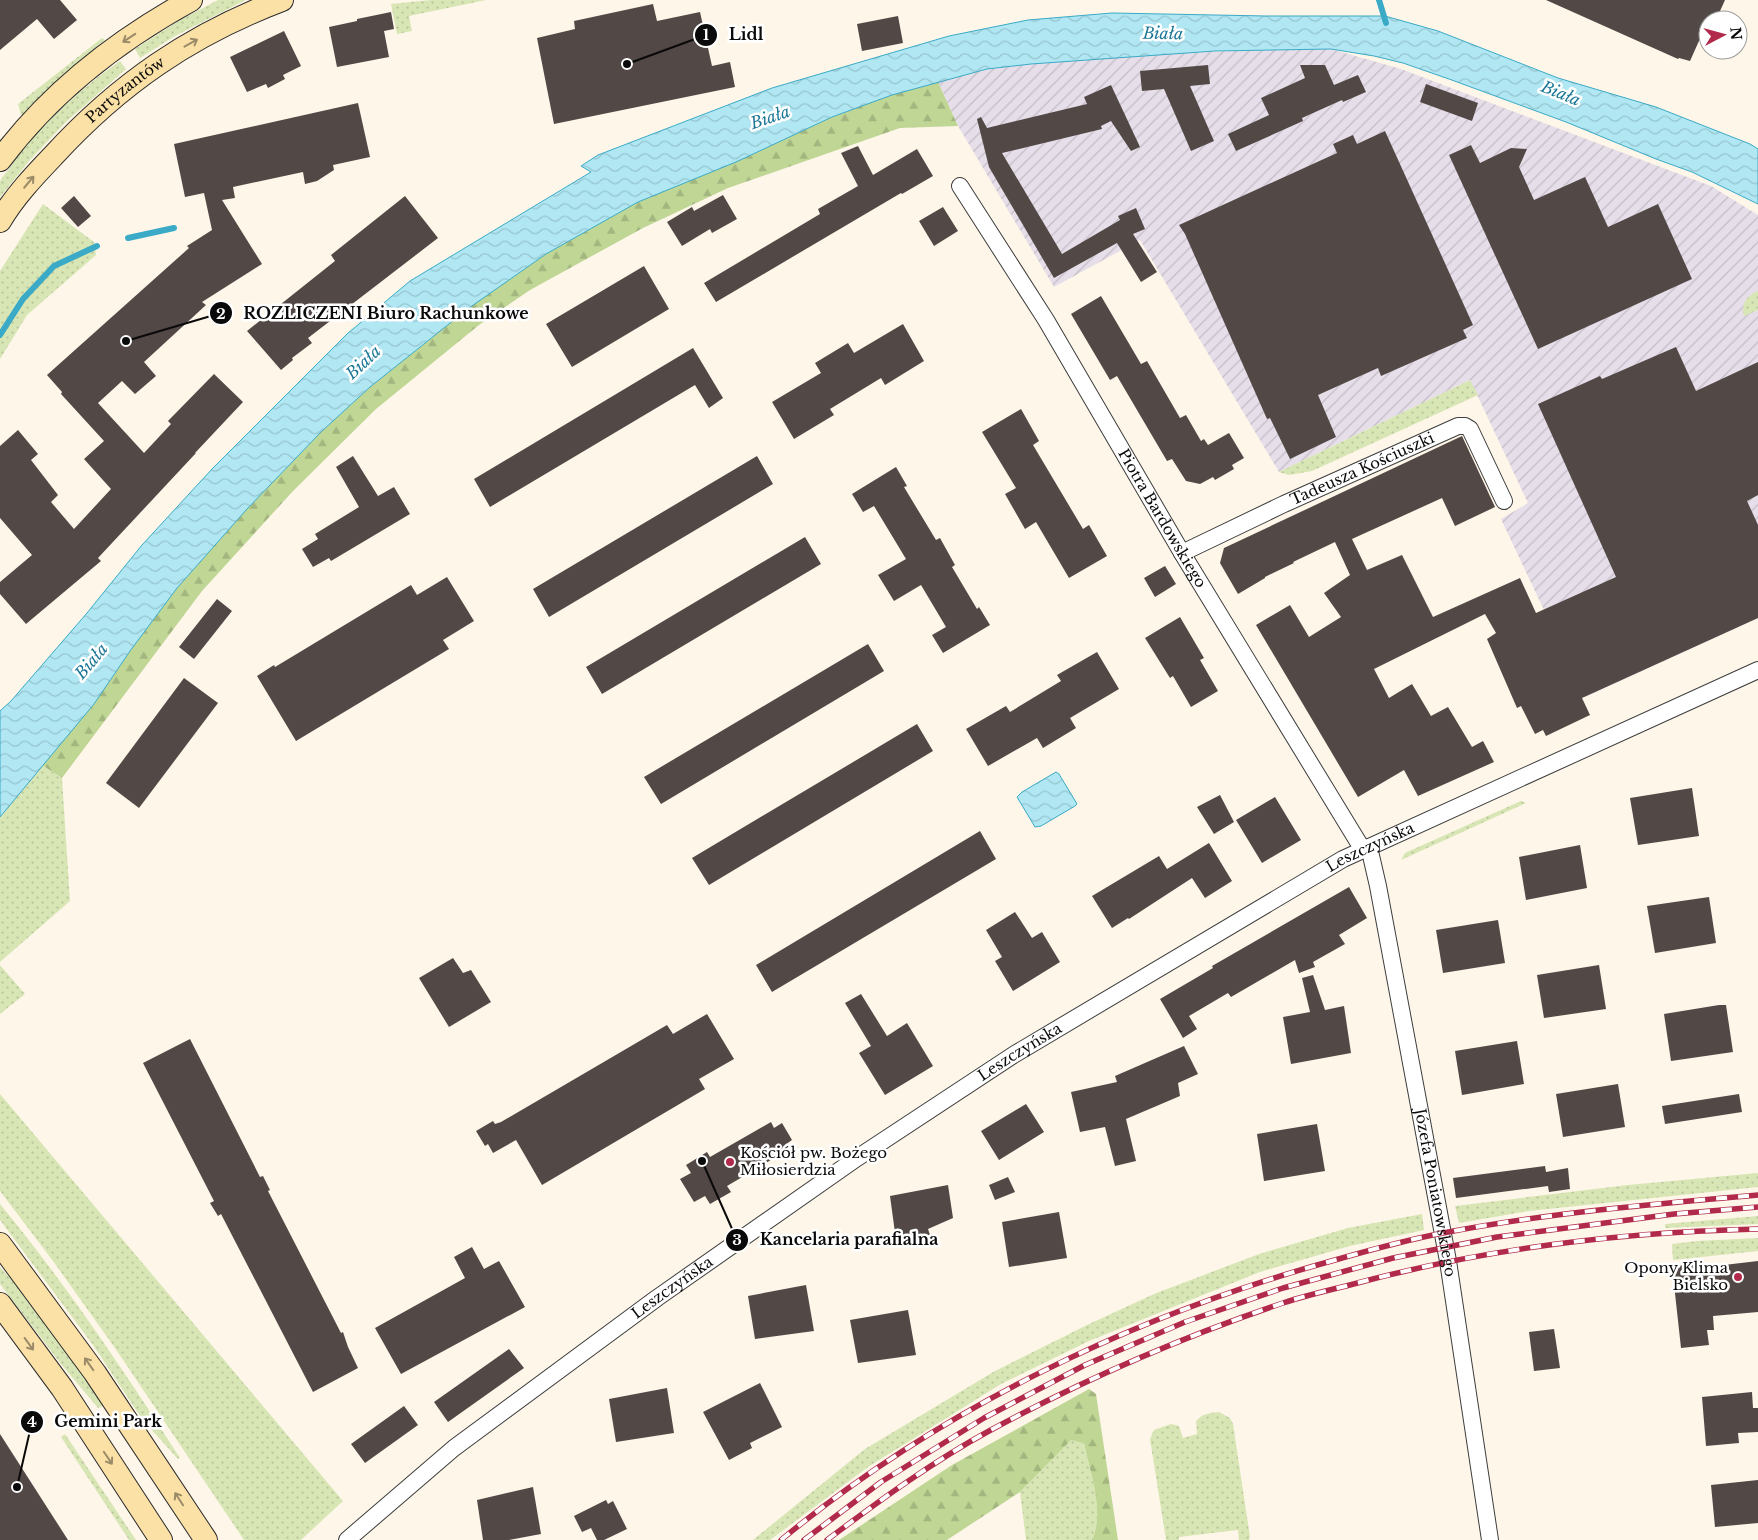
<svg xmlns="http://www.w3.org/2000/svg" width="1758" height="1540" font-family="'Libre Baskerville',serif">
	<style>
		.industrial { fill: url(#industrial-furrows) }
		.grass { fill: url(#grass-dots) }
		.forest { fill: url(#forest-firs) }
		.water { fill: url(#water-waves); stroke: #3aaac6 }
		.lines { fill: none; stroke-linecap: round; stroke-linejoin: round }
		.stream { stroke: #3aaac6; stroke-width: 6 }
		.building { fill: #524947 }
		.street-casing { stroke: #3d3d3d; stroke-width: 18 }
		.secondary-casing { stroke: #2c2c2c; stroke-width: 24 }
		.street { stroke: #fff; stroke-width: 16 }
		.secondary { stroke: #fbe1a6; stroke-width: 22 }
		.rail-casing { stroke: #b22a4b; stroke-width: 5.5 }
		.rail { stroke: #fff; stroke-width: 4; stroke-dasharray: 11; stroke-linecap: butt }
		.oneway { stroke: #9b8b68 }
		.poi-dot { fill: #b22a4b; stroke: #fff; stroke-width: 2 }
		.labels { text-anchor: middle; stroke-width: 5; stroke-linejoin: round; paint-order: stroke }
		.street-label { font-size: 15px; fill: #0a0a0a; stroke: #fff }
		.poi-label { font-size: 15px; fill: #0a0a0a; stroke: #fff; text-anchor: start }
		.water-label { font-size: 16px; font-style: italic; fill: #1b7795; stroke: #fff }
		.leader { fill: none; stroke: #0a0a0a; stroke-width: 2 }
		.callout-dot { fill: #0a0a0a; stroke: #fff; stroke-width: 2 }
		.mark-label { font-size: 15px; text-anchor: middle; font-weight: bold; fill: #fff }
		.callout-label { font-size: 16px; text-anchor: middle; font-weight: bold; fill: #0a0a0a; stroke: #fff; stroke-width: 5; stroke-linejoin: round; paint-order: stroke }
	</style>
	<defs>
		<pattern id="industrial-furrows" width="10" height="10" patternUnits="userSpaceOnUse" patternTransform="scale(1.25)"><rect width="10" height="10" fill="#e6dee9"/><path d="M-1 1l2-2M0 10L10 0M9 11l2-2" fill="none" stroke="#c4bdc6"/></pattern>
		<pattern id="grass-dots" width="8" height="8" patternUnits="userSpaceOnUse" patternTransform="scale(1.25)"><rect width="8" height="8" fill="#d8e6b5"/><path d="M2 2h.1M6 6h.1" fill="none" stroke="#b8c49a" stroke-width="1.8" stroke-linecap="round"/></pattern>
		<pattern id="forest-firs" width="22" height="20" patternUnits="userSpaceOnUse" patternTransform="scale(1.25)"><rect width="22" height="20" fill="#bfd695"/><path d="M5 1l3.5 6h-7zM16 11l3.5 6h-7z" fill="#a3b67f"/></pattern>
		<pattern id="water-waves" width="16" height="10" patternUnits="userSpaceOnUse" patternTransform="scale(1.25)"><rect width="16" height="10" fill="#b0e7f3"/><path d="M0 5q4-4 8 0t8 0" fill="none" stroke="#96c5cf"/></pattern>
	</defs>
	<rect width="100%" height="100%" fill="#fef6e8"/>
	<path class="industrial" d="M1271 49H1331L1401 69 1711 186 1758 215V618L1585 697 1501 519 1528 503 1470 380 1279 472 1140 240 1054 287 958 126 938 82 987 69 1031 64 1108 57Z"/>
	<path class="grass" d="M218 0H246L175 36 140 58 135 49 180 20Z
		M431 0H486L409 16 412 31 397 34 391 4Z
		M102 38 105 40C75 63 49 88 23 115H21L18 104Z
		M120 61 126 69 66 122 30 160 0 197C0 193 0 186 0 182 1 177 6 173 9 169 36 129 81 88 120 61Z
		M43 204 94 242 96 255 27 315 0 359V271Z
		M1758 291V310L1744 316C1741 304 1746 296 1758 291Z
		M1470 380 1478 395 1312 471 1289 475 1279 472Z
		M42 765 62 778 70 901 0 962V817Z
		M1521 801 1526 803 1401 860 1405 853Z
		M0 965 25 994 0 1014Z
		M0 1094 343 1501 301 1540H244L115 1348 53 1261 0 1191Z
		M1758 1173V1187L1529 1211 1459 1223 1455 1206 1628 1185Z
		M0 1204C66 1284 124 1371 180 1458L178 1459 142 1419 93 1345 0 1220Z
		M1422 1214 1424 1230 1350 1246 1260 1272 1089 1341 1001 1384 868 1467 770 1540H753L865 1449 995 1371 1087 1325 1154 1294 1259 1254 1348 1228Z
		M1758 1216V1224L1665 1228V1224Z
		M1758 1238V1251L1673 1260 1672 1244 1697 1241Z
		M0 1267 21 1289 102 1402 103 1406 98 1408 61 1364 0 1284Z
		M1219 1412 1230 1418 1233 1424 1250 1537 1249 1540H1239L1238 1530 1179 1537V1540H1166L1150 1439 1154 1430 1171 1424 1179 1426 1183 1438 1197 1434 1196 1421C1202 1414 1209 1413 1219 1412Z
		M65 1434 136 1540H129L61 1437Z
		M1071 1439 1084 1443C1090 1473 1105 1511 1092 1540H1026L1020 1492Z"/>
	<path class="forest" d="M938 82 958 126 900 128 728 188 643 228 530 290 479 325 376 409 293 491 202 591 62 778 42 765 94 704 130 651 177 588 247 509 321 432 370 387 469 308 546 254 638 202 736 162 832 117 892 95Z
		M1089 1389 1096 1394 1118 1540H1092C1105 1511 1090 1473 1084 1443L1071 1440 1020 1492 947 1540H839L952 1465Z"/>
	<path class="water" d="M1112 13 1266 16H1385L1438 31 1558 78 1656 107 1750 144 1758 149V204L1692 172 1656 159 1566 122 1449 79 1403 63 1374 56 1331 49 1215 51 1031 64 987 69 892 95 832 117 736 162 638 202 546 254 469 308 370 387 321 432 247 509 177 588 130 651 94 704 0 817V711L11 701 87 613 142 545 212 469 347 334 410 281 591 172 581 166 598 155 772 88 949 36 1028 20Z
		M1056 772 1059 774 1077 804 1075 806 1041 826 1035 827 1017 797 1022 792Z"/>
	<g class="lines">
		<path class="stream" d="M1379 0 1386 23
			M128 238 174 228
			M0 335 23 299 54 266 97 246"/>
	</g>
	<path class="building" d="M0 0H60L77 20 54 39 37 19 0 50Z
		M1546 0H1725L1716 20H1708V34L1703 32 1690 61 1679 58 1678 59Z
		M653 4 657 21 700 12 712 66 730 62 735 87 554 124 537 38 575 29 574 21Z
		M391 12 394 29 384 31 389 57 337 67 329 27 357 21V19Z
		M898 16 903 43 862 51 857 24Z
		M284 31 301 66 283 75 285 79 268 88 266 84 247 92 230 57Z
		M1208 65 1210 84 1190 86 1214 141 1191 151 1164 89 1142 91 1140 71Z
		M1300 65H1325L1334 85 1358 75 1366 92 1343 102 1342 100 1302 118 1303 121 1236 151 1228 134 1269 115 1261 98 1305 78Z
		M1426 84 1478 103 1472 121 1420 102Z
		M1111 85 1140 147 1131 151 1111 121 1101 126 1102 129 1002 153 1062 254 1120 220 1118 216 1136 208 1145 229 1133 234 1157 272 1141 282 1117 243 1054 278 989 167 977 119 981 117 987 128 1087 104 1084 97Z
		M358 103 370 157 333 165 334 170 317 181 305 184 303 172 233 187 235 198 222 200 262 264 202 302 206 305 144 362 156 376 135 394 122 381 98 403 144 453 171 424 168 421 214 374 243 402 195 453H196L98 558 101 561 26 624 0 594V582L32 555 0 518V446L18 430 38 454 31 460 58 495 51 502 74 529 111 489 84 459 104 441 61 394 62 392 47 375 189 248 187 246 212 230 204 193 185 197 174 144Z
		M1385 131 1473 325 1463 330 1467 338 1381 376 1378 368 1318 395 1336 437 1290 459 1270 418 1267 419 1185 234 1179 225 1337 153 1333 144 1353 135 1357 144Z
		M1471 145 1480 163 1511 148 1527 149 1519 167 1534 200 1585 177 1608 227 1658 204 1692 279 1538 349 1449 155Z
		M858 146 873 175 917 149 933 176 902 194 901 193 716 302 704 283 820 214 818 209 858 186 841 153Z
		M723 195 737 219 712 233 710 229 682 246 667 222 692 207 694 211Z
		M74 196 91 216 78 227 61 208Z
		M405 196 438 238 308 338 312 343 292 358 293 360 281 370 247 331 335 261 331 255Z
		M943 207 958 231 934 246 919 221Z
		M644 266 669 309 572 367 546 324Z
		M1101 296 1141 364 1147 361 1180 418 1186 415 1201 441 1204 439 1208 445 1229 433 1244 458 1232 465 1234 469 1215 480 1213 477 1200 484 1186 481 1172 459 1167 461 1117 376 1110 380 1071 314Z
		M903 324 924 361 885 385 881 378 830 409 834 415 794 439 772 402 821 373 815 363 848 343 854 353Z
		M1676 347 1696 391 1758 362V495L1747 501 1758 525V618L1582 698 1590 715 1546 736 1543 730 1535 734 1521 706 1517 708 1487 639 1496 633 1485 614 1374 669 1389 698 1412 684 1431 716 1448 707 1472 747 1483 741 1494 762 1418 796 1404 770 1358 797 1256 625 1290 605 1309 637 1341 617 1324 593 1350 575 1335 542 1293 562 1294 563 1265 577V578L1238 594 1220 563 1224 548 1462 436 1495 507 1455 526 1442 498 1352 539 1367 570 1402 555 1433 617 1520 578 1536 613 1616 577 1538 404 1600 376 1602 379Z
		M693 348 723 398 709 408 695 385 490 507 474 479Z
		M1021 409 1039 441 1033 445 1083 529 1089 525 1107 556 1069 578 1036 522 1025 529 1005 494 1016 488 982 432Z
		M353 456 378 496 394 487 410 514 331 561 329 558 313 567 302 549 318 539 315 534 359 507 336 467Z
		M757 456 773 484 549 617 533 589Z
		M896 467 907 486 904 487 936 540 940 538 955 565 952 567 977 609 979 607 990 625 943 653 932 635 946 627 921 585 894 601 878 575 906 559 874 506 863 512 852 494Z
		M805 537 821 564 602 694 586 667Z
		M1165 566 1176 584 1155 597 1144 578Z
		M447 577 474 621 443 640 449 649 296 741 257 676 274 665 275 667 411 585 417 595Z
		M217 599 232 611 194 659 179 647Z
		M1180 617 1204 658 1200 660 1218 691 1191 707 1173 676 1170 678 1145 638Z
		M868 644 884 671 661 804 644 777Z
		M1097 652 1119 689 1070 718 1076 728 1043 748 1037 738 988 766 966 729 1006 706 1010 712 1061 681 1057 675Z
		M184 678 218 703 139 808 106 783Z
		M917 724 933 751 709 885 692 858Z
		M1692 788 1699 836 1638 845 1630 798Z
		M1220 795 1234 822 1214 834 1197 807Z
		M1275 797 1301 840 1262 863 1236 820Z
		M980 831 996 859 772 992 756 965Z
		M1209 843 1232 881 1205 898 1192 878 1129 919 1128 918 1112 928 1092 896 1159 856 1167 869Z
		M1580 845 1587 888 1526 900 1519 857Z
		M1349 887 1367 918 1339 935 1345 944 1313 962 1315 967 1299 973 1295 960 1231 997 1228 993 1189 1016 1197 1029 1183 1038 1160 999 1213 968 1212 966Z
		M1709 897 1716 943 1655 953 1647 906Z
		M1015 912 1032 938 1042 932 1060 962 1013 991 995 961 1002 957 986 930Z
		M1498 920 1505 963 1443 973 1436 930Z
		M453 958 463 973 471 970 491 1002 449 1027 419 978Z
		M1599 965 1606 1009 1544 1018 1537 975Z
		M1313 975 1325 1010 1344 1006 1351 1053 1291 1064 1283 1017 1310 1012 1302 978Z
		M861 994 887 1036 907 1023 933 1066 885 1095 859 1053 871 1046 845 1003Z
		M1719 1005H1726L1733 1052 1671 1061 1664 1014Z
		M707 1014 734 1059 699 1079 705 1089 542 1185 516 1140 493 1153 488 1144 485 1146 476 1131 493 1121 495 1124 501 1122 667 1025 673 1034Z
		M190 1039 260 1177 263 1176 270 1190 268 1191 341 1333 343 1332 348 1347 358 1368 313 1392 221 1214 218 1216 210 1203 214 1201 143 1063Z
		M1517 1041 1524 1084 1462 1095 1455 1051Z
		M1184 1046 1198 1074 1178 1083 1180 1096 1126 1119 1136 1161 1115 1166 1105 1127 1080 1132 1071 1092 1117 1082 1115 1076Z
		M1618 1084 1625 1127 1563 1137 1556 1094Z
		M1739 1094 1742 1112 1665 1124 1662 1106Z
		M1026 1104 1044 1132 999 1160 981 1131Z
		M771 1122 774 1128 782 1123 792 1140 785 1145 788 1150 727 1186 731 1192 710 1204 705 1196 694 1202 680 1179 691 1173 686 1165 707 1152 710 1157Z
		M1317 1124 1325 1171 1264 1181 1257 1134Z
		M1545 1166 1546 1172 1568 1168 1570 1189 1549 1192 1548 1186 1456 1198 1453 1178Z
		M1008 1177 1015 1192 995 1200 989 1185Z
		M948 1185 953 1218 928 1229 930 1235 896 1240 890 1196Z
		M1059 1212 1067 1258 1009 1267 1002 1222Z
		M472 1247 484 1269 499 1261 525 1307 401 1374 375 1328 465 1278 454 1257Z
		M1758 1261V1312L1713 1316 1714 1330H1707L1709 1345 1681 1348 1672 1266 1707 1264V1267Z
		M806 1285 814 1331 755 1339 748 1296Z
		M908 1310 916 1355 858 1363 850 1320Z
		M1554 1329 1560 1368 1534 1371 1529 1332Z
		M509 1349 524 1368 448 1422 434 1402Z
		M760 1383 782 1427 750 1443 752 1448 729 1460 703 1412Z
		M667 1388 674 1433 616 1442 609 1399Z
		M1752 1392 1753 1408H1758V1432L1738 1433 1739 1443 1706 1446 1702 1397Z
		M404 1406 418 1425 365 1463 351 1444Z
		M0 1434 68 1540H0Z
		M1758 1480V1523L1715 1527 1711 1485Z
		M533 1487 541 1534 509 1540H483L477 1500Z
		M606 1500 608 1504 613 1501 627 1529 604 1540H597L591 1528 582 1532 574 1516Z"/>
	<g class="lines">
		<defs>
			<g id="street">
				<path id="s1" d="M960 186 1046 320 1182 553 1363 850"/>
				<path id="s2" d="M1182 553 1284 504 1458 426H1465L1470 429 1504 501"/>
				<path id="s3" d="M1369 847 1378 886 1448 1261 1490 1540"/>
				<path id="s4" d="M347 1540 454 1448 657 1298 857 1158 1015 1054 1343 859 1758 670"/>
			</g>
			<g id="secondary">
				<path d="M0 160C50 93 118 40 191 0"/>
				<path id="s5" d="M0 221C14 197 34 176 53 156 119 84 190 35 282 0"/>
				<path d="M0 1244 95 1373 206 1540"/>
				<path d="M0 1304 62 1388 161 1540"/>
			</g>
		</defs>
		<use href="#street" class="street-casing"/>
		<use href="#secondary" class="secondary-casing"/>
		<use href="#street" class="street"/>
		<use href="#secondary" class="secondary"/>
		<defs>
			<path id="rail" d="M781 1540C941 1408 1135 1315 1335 1260 1370 1250 1406 1240 1443 1233 1547 1213 1653 1204 1758 1195
				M804 1540 881 1482 984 1418 1085 1365 1185 1322 1283 1288 1393 1258 1497 1237 1674 1214 1758 1207
				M827 1540C879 1501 932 1462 989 1431 1083 1380 1182 1337 1283 1303 1304 1296 1325 1291 1346 1286 1481 1249 1619 1232 1758 1229"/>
		</defs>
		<use href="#rail" class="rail-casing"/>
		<use href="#rail" class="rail"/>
	</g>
	<defs><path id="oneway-shaft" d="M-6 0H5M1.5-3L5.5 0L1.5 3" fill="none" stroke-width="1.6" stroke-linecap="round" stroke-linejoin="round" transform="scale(1.25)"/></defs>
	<g class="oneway">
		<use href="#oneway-shaft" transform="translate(129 38) rotate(147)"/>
		<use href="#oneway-shaft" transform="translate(191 43) rotate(-29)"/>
		<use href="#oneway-shaft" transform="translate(29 182) rotate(-50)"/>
		<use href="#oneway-shaft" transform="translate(29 1344) rotate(54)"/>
		<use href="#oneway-shaft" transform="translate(89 1364) rotate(-125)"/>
		<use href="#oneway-shaft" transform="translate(108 1458) rotate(56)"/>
		<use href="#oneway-shaft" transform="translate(179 1499) rotate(-123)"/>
	</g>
	<g class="poi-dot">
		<circle cx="730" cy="1162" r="5"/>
		<circle cx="1738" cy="1277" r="5"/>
	</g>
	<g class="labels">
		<g class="street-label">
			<text dy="5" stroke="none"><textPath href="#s5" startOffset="182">Partyzantów</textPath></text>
			<text dy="5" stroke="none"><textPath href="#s2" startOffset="199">Tadeusza Kościuszki</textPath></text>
			<text dy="5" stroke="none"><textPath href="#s1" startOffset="389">Piotra Bardowskiego</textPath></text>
			<text dy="5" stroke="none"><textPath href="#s4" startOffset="1238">Leszczyńska</textPath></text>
			<text dy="5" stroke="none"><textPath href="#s4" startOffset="832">Leszczyńska</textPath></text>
			<text dy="5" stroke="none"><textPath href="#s3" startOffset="352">Józefa Poniatowskiego</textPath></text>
			<text dy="5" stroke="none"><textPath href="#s4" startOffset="412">Leszczyńska</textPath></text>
		</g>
		<g class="poi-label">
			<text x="740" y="1158">Kościół pw. Bożego<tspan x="740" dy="17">Miłosierdzia</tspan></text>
			<text x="1728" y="1273" text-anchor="end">Opony Klima<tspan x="1728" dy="17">Bielsko</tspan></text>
		</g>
		<g class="water-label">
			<text transform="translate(1163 33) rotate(1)" y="6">Biała</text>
			<text transform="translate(1561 93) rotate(22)" y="6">Biała</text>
			<text transform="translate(770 117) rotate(-19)" y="6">Biała</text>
			<text transform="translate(363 362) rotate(-43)" y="6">Biała</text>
			<text transform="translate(91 661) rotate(-50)" y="6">Biała</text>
		</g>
	</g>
	<path class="leader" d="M627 64L706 35M126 341L221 313M702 1161L737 1240M17 1487L32 1422"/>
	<g class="callout-dot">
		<circle cx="627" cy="64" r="5"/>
		<circle cx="126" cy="341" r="5"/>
		<circle cx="702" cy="1161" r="5"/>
		<circle cx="17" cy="1487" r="5"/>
		<circle cx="706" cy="35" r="12"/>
		<circle cx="221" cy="313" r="12"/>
		<circle cx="737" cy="1240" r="12"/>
		<circle cx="32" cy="1422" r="12"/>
	</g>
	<g class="mark-label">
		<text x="706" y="40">1</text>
		<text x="221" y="319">2</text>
		<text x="737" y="1245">3</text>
		<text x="32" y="1427">4</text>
	</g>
	<g class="callout-label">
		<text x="746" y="40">Lidl</text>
		<text x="386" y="319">ROZLICZENI Biuro Rachunkowe</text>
		<text x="849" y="1245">Kancelaria parafialna</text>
		<text x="108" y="1427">Gemini Park</text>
	</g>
	<g transform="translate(1723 35) rotate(84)"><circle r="24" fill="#ffffff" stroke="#9d9d9d"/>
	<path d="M0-4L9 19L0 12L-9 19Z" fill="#b22a4b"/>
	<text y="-8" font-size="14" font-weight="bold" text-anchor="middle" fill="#0a0a0a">N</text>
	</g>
</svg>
